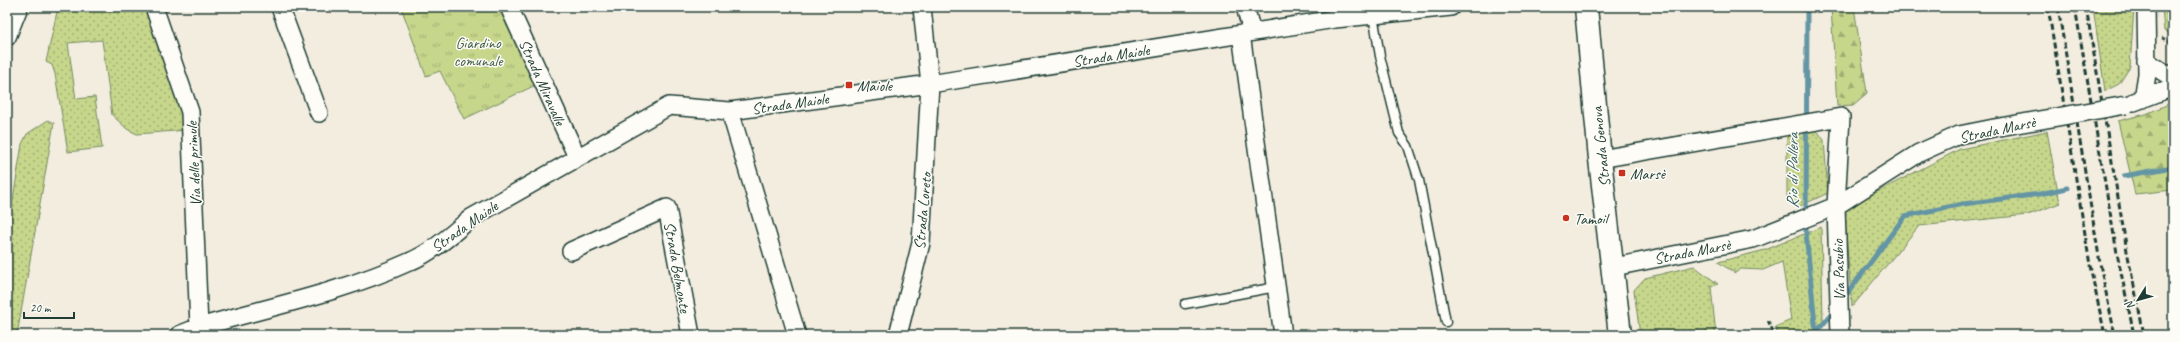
<svg xmlns="http://www.w3.org/2000/svg" width="2180" height="342" font-family="Caveat,sans-serif">
	<style>
		.grass { fill: url(#grass-dots); stroke: #728a60 }
		.forest { fill: url(#forest-firs); stroke: #728a60 }
		.park { fill: url(#park-tufts); stroke: #728a60 }
		.lines { fill: none; stroke-linecap: round; stroke-linejoin: round }
		.stream { stroke: #6395a5; stroke-width: 5 }
		.lane-casing { stroke: #1f3d34; stroke-width: 11 }
		.street-casing { stroke: #1f3d34; stroke-width: 20 }
		.primary-casing { stroke: #1f3d34; stroke-width: 25 }
		.path { stroke: #1f3d34; stroke-width: 2.5; stroke-dasharray: 4 3; stroke-linecap: butt }
		.lane { stroke: #fdfcf7; stroke-width: 8 }
		.street { stroke: #fdfcf7; stroke-width: 17 }
		.primary { stroke: #fdfcf7; stroke-width: 22 }
		.rail { stroke: #1f3d34; stroke-width: 3; stroke-dasharray: 6 3; stroke-linecap: butt }
		.street-bridge-casing { stroke: #1f3d34; stroke-width: 20; stroke-linecap: butt }
		.street-bridge { stroke: #fdfcf7; stroke-width: 17 }
		.poi-dot { fill: #c8321e; stroke: #fdfcf7; stroke-width: 1.5 }
		.labels { text-anchor: middle; stroke-width: 3; stroke-linejoin: round; paint-order: stroke }
		.park-label { font-size: 16px; fill: #405c45; stroke: #fdfcf7 }
		.street-label { font-size: 16px; fill: #1f3d34; stroke: #fdfcf7 }
		.poi-label { font-size: 16px; fill: #1f3d34; stroke: #fdfcf7; text-anchor: start }
		.water-label { font-size: 17px; font-style: italic; fill: #3b6263; stroke: #fdfcf7 }
	</style>
	<defs>
		<pattern id="grass-dots" width="8" height="8" patternUnits="userSpaceOnUse"><rect width="8" height="8" fill="#c6d68b"/><path d="M2 2h.1M6 6h.1" fill="none" stroke="#a0af72" stroke-width="1.8" stroke-linecap="round"/></pattern>
		<pattern id="forest-firs" width="22" height="20" patternUnits="userSpaceOnUse"><rect width="22" height="20" fill="#c6d68b"/><path d="M5 1l3.5 6h-7zM16 11l3.5 6h-7z" fill="#a0af72"/></pattern>
		<pattern id="park-tufts" width="24" height="20" patternUnits="userSpaceOnUse"><rect width="24" height="20" fill="#c6d68b"/><path d="M3 7l-1-3M5 7V3M7 7l1-3M15 17l-1-3M17 17v-4M19 17l1-3" fill="none" stroke="#a0af72"/></pattern>
	</defs>
	<rect width="100%" height="100%" fill="#f3eddf"/>
	<filter id="ink" filterUnits="userSpaceOnUse"><feTurbulence type="fractalNoise" baseFrequency=".025" numOctaves="2"/><feDisplacementMap in="SourceGraphic" scale="8" xChannelSelector="R" yChannelSelector="G"/><feConvolveMatrix kernelMatrix="1 2 1 2 8 2 1 2 1" color-interpolation-filters="sRGB"/></filter>
	<g filter="url(#ink)">
		<path class="grass" d="M58 7H148L187 130 137 134 127 129 112 115 102 40 68 43 76 99 95 97 102 148 68 152 55 74 52 65 46 62Z
			M2093 7H2134L2130 67 2119 84 2105 91Z
			M2162 7H2173V34L2164 31Z
			M48 120 54 123 17 335H7V236L22 144 27 134Z
			M1816 129 1824 140 1828 193 1798 207 1787 198V137Z
			M2047 131 2060 203 2028 215 1919 226 1852 307 1845 221 1846 208 1960 149Z
			M1821 227 1823 321 1810 335H1778L1775 327 1791 320 1782 262 1763 270 1741 269 1735 273 1718 262 1765 250Z
			M1694 266 1718 284 1711 287 1716 335H1640L1634 290 1645 278Z"/>
		<path class="forest" d="M1831 7H1854L1867 93 1853 105 1837 106Z
			M2173 102V190L2135 194 2118 121 2146 114Z"/>
		<path class="park" d="M401 7H506L540 83 464 119 440 71 426 76Z"/>
		<g class="lines">
			<path class="stream" d="M1807 7 1806 233 1816 334
				M2124 176 2173 167
				M1844 298 1905 216 1963 204 2040 194 2067 188
				M1815 334 1834 311"/>
			<defs>
				<path id="lane" d="M1373 15 1380 56 1399 133 1408 146 1419 180 1446 322
					M1185 304 1276 287"/>
				<path id="street" d="M154 7 190 112 199 327
					M280 7 319 113
					M509 7 577 157
					M1245 7 1252 32
					M1241 34 1283 335
					M7 37 19 7
					M2146 61 2168 75H2173
					M2143 99 2147 74 2146 7
					M2134 102 2173 87
					M730 111 797 335
					M1600 159 1841 117 1836 206 1840 335
					M571 251 667 208 691 335
					M1614 267 1753 239 1836 206 1919 153 1959 135 1994 128
					M179 335 199 327C269 307 343 292 409 262 433 252 452 234 471 218L669 106 730 111 930 84 1335 19 1451 7
					M898 335 921 243 930 84 922 7"/>
				<path id="primary" d="M1586 7 1600 159 1620 335"/>
			</defs>
			<use href="#lane" class="lane-casing"/>
			<use href="#street" class="street-casing"/>
			<use href="#primary" class="primary-casing"/>
			<path class="path" d="M2162 38 2173 42
				M1768 321 1775 335"/>
			<use href="#lane" class="lane"/>
			<use href="#street" class="street"/>
			<use href="#primary" class="primary"/>
			<path class="rail" d="M2048 7 2091 271 2105 335
				M2058 7 2101 269 2115 335
				M2075 7 2117 253 2134 335
				M2086 7 2127 251 2144 335"/>
			<defs>
				<path id="street-bridge" d="M1994 128 2126 105"/>
			</defs>
			<use href="#street-bridge" class="street-bridge-casing"/>
			<use href="#street-bridge" class="street-bridge"/>
		</g>
	</g>
	<g class="poi-dot">
		<rect x="845" y="81" width="8" height="8" rx="2"/>
		<rect x="1618" y="169" width="8" height="8" rx="2"/>
		<circle cx="1566" cy="218" r="4"/>
	</g>
	<g class="labels">
		<g class="park-label">
			<text x="478" y="48">Giardino<tspan x="478" dy="18">comunale</tspan></text>
		</g>
		<g class="street-label">
			<text transform="translate(1111 55) rotate(-9)" y="6">Strada Maiole</text>
			<text transform="translate(543 82) rotate(66)" y="6">Strada Miravalle</text>
			<text transform="translate(790 103) rotate(-8)" y="6">Strada Maiole</text>
			<text transform="translate(1997 129) rotate(-12)" y="6">Strada Marsè</text>
			<text transform="translate(1600 147) rotate(-96)" y="6">Strada Genova</text>
			<text transform="translate(193 164) rotate(-93)" y="6">Via delle primule</text>
			<text transform="translate(922 211) rotate(-85)" y="6">Strada Loreto</text>
			<text transform="translate(464 226) rotate(-35)" y="6">Strada Maiole</text>
			<text transform="translate(1692 251) rotate(-11)" y="6">Strada Marsè</text>
			<text transform="translate(678 267) rotate(80)" y="6">Strada Belmonte</text>
			<text transform="translate(1838 270) rotate(-92)" y="6">Via Pasubio</text>
		</g>
		<g class="poi-label">
			<text x="857" y="91">Maiole</text>
			<text x="1630" y="179">Marsè</text>
			<text x="1574" y="224">Tamoil</text>
		</g>
		<g class="water-label">
			<text transform="translate(1792 171) rotate(-90)" y="6">Rio di Pallera</text>
		</g>
	</g>
	<rect width="2180" height="342" fill="none" stroke="#fdfcf7" stroke-width="24"/>
	<rect x="12" y="12" width="2156" height="318" fill="none" stroke="#1f3d34" stroke-width="1.5" filter="url(#ink)"/>
	<g transform="translate(2138 300) rotate(233)" stroke="#fdfcf7" stroke-width="3" paint-order="stroke">
	<path d="M0-3L7 15L0 10L-7 15Z" fill="#1f3d34"/>
	<text y="-6" font-size="11" font-weight="bold" text-anchor="middle" fill="#1f3d34">N</text>
	</g>
	<path d="M24 312v6h50v-6" fill="none" stroke="#1f3d34" stroke-width="2"/>
	<text x="30" y="312" font-size="12" fill="#1f3d34" stroke="#fdfcf7" stroke-width="3" paint-order="stroke">20 m</text>
</svg>
